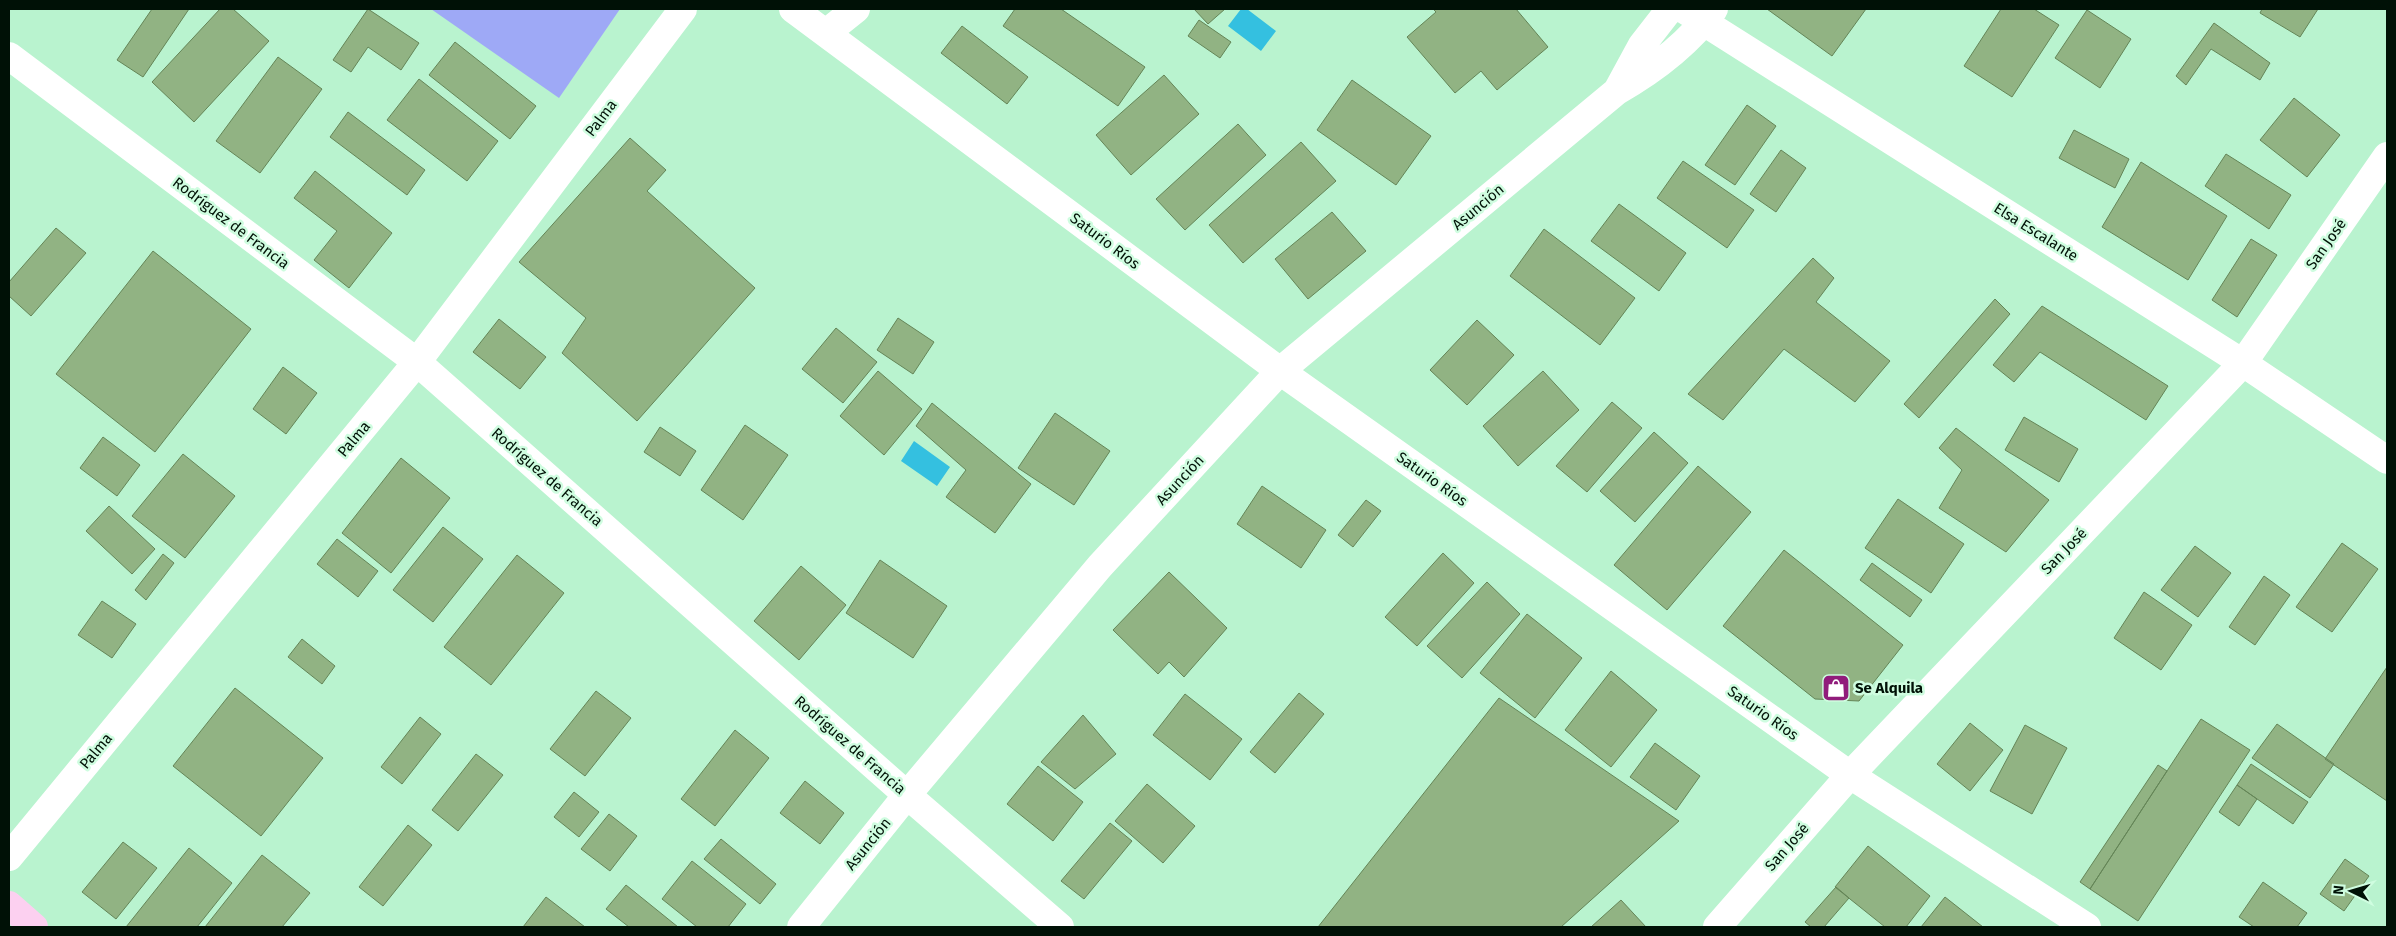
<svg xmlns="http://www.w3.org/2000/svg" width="2396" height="936" font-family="'Fira Sans',sans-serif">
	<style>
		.green { fill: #9ea9f6 }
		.water { fill: #34c0e0 }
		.building { fill: #91b383; stroke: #648557 }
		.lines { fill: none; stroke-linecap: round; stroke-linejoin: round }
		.minor { stroke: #fff; stroke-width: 28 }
		.major { stroke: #fcd0f0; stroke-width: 28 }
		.labels { text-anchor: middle; stroke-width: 5; stroke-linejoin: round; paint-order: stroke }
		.street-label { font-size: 15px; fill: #001106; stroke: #cffde0 }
		.poi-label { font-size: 15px; font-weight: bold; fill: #001106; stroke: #cffde0; text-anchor: start }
	</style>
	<rect width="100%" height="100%" fill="#b9f3cf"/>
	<path class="green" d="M431 9H620L559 98Z"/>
	<path class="water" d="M1241 9H1247L1276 31 1261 51 1228 26Z
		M914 441 950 467 937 486 901 461Z"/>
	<path class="building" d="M152 9H189L143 77 117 60Z
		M220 9H233L269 41 194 122 152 82Z
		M368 9 419 43 401 70 368 47 351 72 333 60Z
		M1015 9H1061L1145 67 1118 106 1003 26Z
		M1194 9H1225L1208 24Z
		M1433 9H1516L1548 47 1497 90 1481 71 1455 93 1407 37 1436 12Z
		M1767 9H1866L1832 56Z
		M2001 9H2034L2059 25 2012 97 1964 66Z
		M2262 9H2318L2300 37 2260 13Z
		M2087 10 2131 39 2100 88 2055 58Z
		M1199 20 1231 42 1220 58 1188 36Z
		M2214 23 2270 63 2260 80 2211 49 2186 85 2176 76Z
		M962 26 1028 77 1007 104 941 53Z
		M455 42 536 106 510 139 429 75Z
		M278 57 322 89 260 173 216 141Z
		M1164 75 1199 114 1131 175 1096 135Z
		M419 79 498 141 467 181 387 120Z
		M1352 80 1431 136 1396 185 1317 130Z
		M2294 98 2340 135 2307 177 2260 140Z
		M1747 105 1776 126 1735 185 1705 165Z
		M348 112 425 170 407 195 330 137Z
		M1238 124 1266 155 1185 230 1156 199Z
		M2074 130 2129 159 2115 188 2059 158Z
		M630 138 666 170 647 191 755 288 637 421 562 353 586 318 519 262Z
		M1301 142 1336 181 1243 263 1209 225Z
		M1781 150 1806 168 1776 212 1750 194Z
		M2226 154 2291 195 2269 229 2205 186Z
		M1683 161 1754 210 1727 248 1657 198Z
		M2141 162 2227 216 2188 280 2102 227Z
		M315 171 392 233 349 288 314 260 337 231 294 198Z
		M1619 204 1686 253 1659 291 1591 241Z
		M1332 212 1366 251 1308 299 1275 259Z
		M56 228 86 253 31 316 9 296V282Z
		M1544 229 1635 298 1600 345 1510 276Z
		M2251 239 2277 255 2237 317 2212 300Z
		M153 251 251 329 155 452 56 374Z
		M1813 258 1834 278 1816 302 1890 361 1855 402 1784 349 1723 420 1688 394Z
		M1995 299 2010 314 1919 418 1904 404Z
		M2042 306 2168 386 2146 420 2040 352 2014 382 1993 365Z
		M898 318 934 342 913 374 877 350Z
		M499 319 546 357 520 389 473 352Z
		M1477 320 1514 355 1467 405 1430 370Z
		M836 328 877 362 843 403 802 369Z
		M283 367 317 393 286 434 253 409Z
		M878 371 922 409 884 455 840 416Z
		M1543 371 1579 410 1518 466 1483 426Z
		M1612 402 1642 428 1587 492 1556 466Z
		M932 403 1031 484 995 533 946 497 966 470 916 426Z
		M1055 413 1110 451 1074 505 1018 468Z
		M2024 417 2078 449 2059 482 2005 450Z
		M745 425 788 455 743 520 701 490Z
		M660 427 696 451 680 476 644 452Z
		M1956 428 2049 500 2006 552 1939 508 1962 470 1939 448Z
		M1654 432 1688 463 1635 522 1600 491Z
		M103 437 140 465 117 496 80 468Z
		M183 454 235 496 185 558 132 516Z
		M401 458 450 498 391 573 342 533Z
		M1698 466 1751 512 1667 610 1614 565Z
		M1262 486 1326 530 1301 568 1237 524Z
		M1898 499 1964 544 1931 593 1865 548Z
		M1366 500 1381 511 1353 547 1338 535Z
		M109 506 155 549 132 574 86 531Z
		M443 527 483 559 433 622 393 590Z
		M337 539 378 571 358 597 317 564Z
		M2342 543 2378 569 2332 632 2296 607Z
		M2195 546 2231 573 2198 617 2161 590Z
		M1784 550 1903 645 1859 701 1815 699 1723 626Z
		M1443 553 1474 583 1417 646 1385 617Z
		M163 554 174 563 146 600 135 590Z
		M517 555 564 593 491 685 444 647Z
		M880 560 947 606 913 658 846 613Z
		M1872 563 1922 600 1910 617 1860 580Z
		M801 566 846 605 799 660 754 621Z
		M1169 572 1227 628 1184 677 1169 662 1158 674 1113 630Z
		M2264 576 2290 595 2255 645 2229 627Z
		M1487 582 1520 614 1462 678 1427 646Z
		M2144 592 2192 625 2161 670 2114 638Z
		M102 601 136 624 112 658 78 635Z
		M1527 614 1582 658 1535 718 1480 673Z
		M302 639 335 666 322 684 288 657Z
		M2387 667V801L2325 759Z
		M1611 671 1657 710 1611 767 1565 730Z
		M235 688 323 758 261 836 173 766Z
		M596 691 631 718 585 776 550 749Z
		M1299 693 1324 714 1275 773 1250 752Z
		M1185 694 1242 739 1210 780 1153 735Z
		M1499 698 1679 821 1561 927H1318Z
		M1083 715 1116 754 1075 789 1041 762Z
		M420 717 441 734 402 784 381 767Z
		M2201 719 2250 750 2138 921 2090 889Z
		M1970 723 2003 750 1970 791 1937 764Z
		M2277 724 2334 764 2310 798 2252 758Z
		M2025 725 2067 748 2032 814 1990 791Z
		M735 730 769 758 715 826 681 799Z
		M1655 743 1700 776 1676 810 1630 777Z
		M476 754 503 775 458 831 432 810Z
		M2251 764 2308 802 2293 824 2237 785Z
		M2158 765 2167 771 2090 889 2080 882Z
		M1038 766 1083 802 1053 841 1007 804Z
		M805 781 844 813 820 844 780 813Z
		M1147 784 1195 826 1163 863 1115 821Z
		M2237 785 2257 799 2239 826 2219 812Z
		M574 792 599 812 579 837 554 817Z
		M609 814 637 836 610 871 581 849Z
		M1110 823 1132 841 1084 899 1061 881Z
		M408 825 432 845 383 906 359 887Z
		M721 839 776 884 760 904 704 859Z
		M123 842 157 868 116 919 82 892Z
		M1868 846 1930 896 1906 927H1885L1835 887Z
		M189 848 232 883 197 927H126Z
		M262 855 310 893 282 927H205Z
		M2345 859 2369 876 2344 911 2320 894Z
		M692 861 746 904 728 927H697L662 899Z
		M2263 882 2307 913 2297 927H2254L2239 917Z
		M626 885 678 927H629L606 909Z
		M1836 887 1849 898 1824 927H1811L1805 922Z
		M546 897 585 927H523Z
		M1945 897 1983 927H1921Z
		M1621 900 1646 927H1591Z"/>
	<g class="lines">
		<path class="minor" d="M793 9 1280 371 1850 775 2087 927
			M1683 9 2243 363 2387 460
			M826 33 856 9
			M9 56 417 362 907 795 1060 927
			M1617 91 1642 45 1670 9
			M9 857 417 362 683 9
			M801 927 907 795 1100 566 1280 371 1617 91C1654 70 1689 43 1714 9
			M1717 927 1850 775 2243 363 2387 156"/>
		<path class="major" d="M9 905 34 927"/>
	</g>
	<defs>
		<symbol id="shop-square" viewBox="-11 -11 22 22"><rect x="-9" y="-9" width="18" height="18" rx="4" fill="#911c7b" stroke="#cffde0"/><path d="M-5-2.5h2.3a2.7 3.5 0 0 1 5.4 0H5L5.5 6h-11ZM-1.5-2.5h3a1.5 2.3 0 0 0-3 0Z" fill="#fff"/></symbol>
	</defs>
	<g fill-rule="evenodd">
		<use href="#shop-square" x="1820" y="672" width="32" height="32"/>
	</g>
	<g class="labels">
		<g class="street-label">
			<text transform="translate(601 118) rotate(-53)" y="5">Palma</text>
			<text transform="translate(1478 207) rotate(-40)" y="5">Asunción</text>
			<text transform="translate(231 223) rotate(37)" y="5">Rodríguez de Francia</text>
			<text transform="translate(2036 232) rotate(32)" y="5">Elsa Escalante</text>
			<text transform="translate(1105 241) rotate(37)" y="5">Saturio Ríos</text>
			<text transform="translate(2326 244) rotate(-55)" y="5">San José</text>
			<text transform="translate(354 439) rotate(-50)" y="5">Palma</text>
			<text transform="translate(547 477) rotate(41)" y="5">Rodríguez de Francia</text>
			<text transform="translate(1432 479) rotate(35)" y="5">Saturio Ríos</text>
			<text transform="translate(1180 480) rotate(-47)" y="5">Asunción</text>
			<text transform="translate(2064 551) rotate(-46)" y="5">San José</text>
			<text transform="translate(1763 713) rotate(35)" y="5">Saturio Ríos</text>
			<text transform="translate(850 745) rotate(41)" y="5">Rodríguez de Francia</text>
			<text transform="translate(96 751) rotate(-50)" y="5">Palma</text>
			<text transform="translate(868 844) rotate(-51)" y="5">Asunción</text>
			<text transform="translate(1787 847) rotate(-49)" y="5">San José</text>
		</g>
		<g class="poi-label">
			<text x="1855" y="693">Se Alquila</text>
		</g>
	</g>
	<rect width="2396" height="936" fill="none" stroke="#001106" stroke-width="20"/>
	<g transform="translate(2351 891) rotate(275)" stroke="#cffde0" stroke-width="4" paint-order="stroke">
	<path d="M0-4L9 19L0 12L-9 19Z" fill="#001106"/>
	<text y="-8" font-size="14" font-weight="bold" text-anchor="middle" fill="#001106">N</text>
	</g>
</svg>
